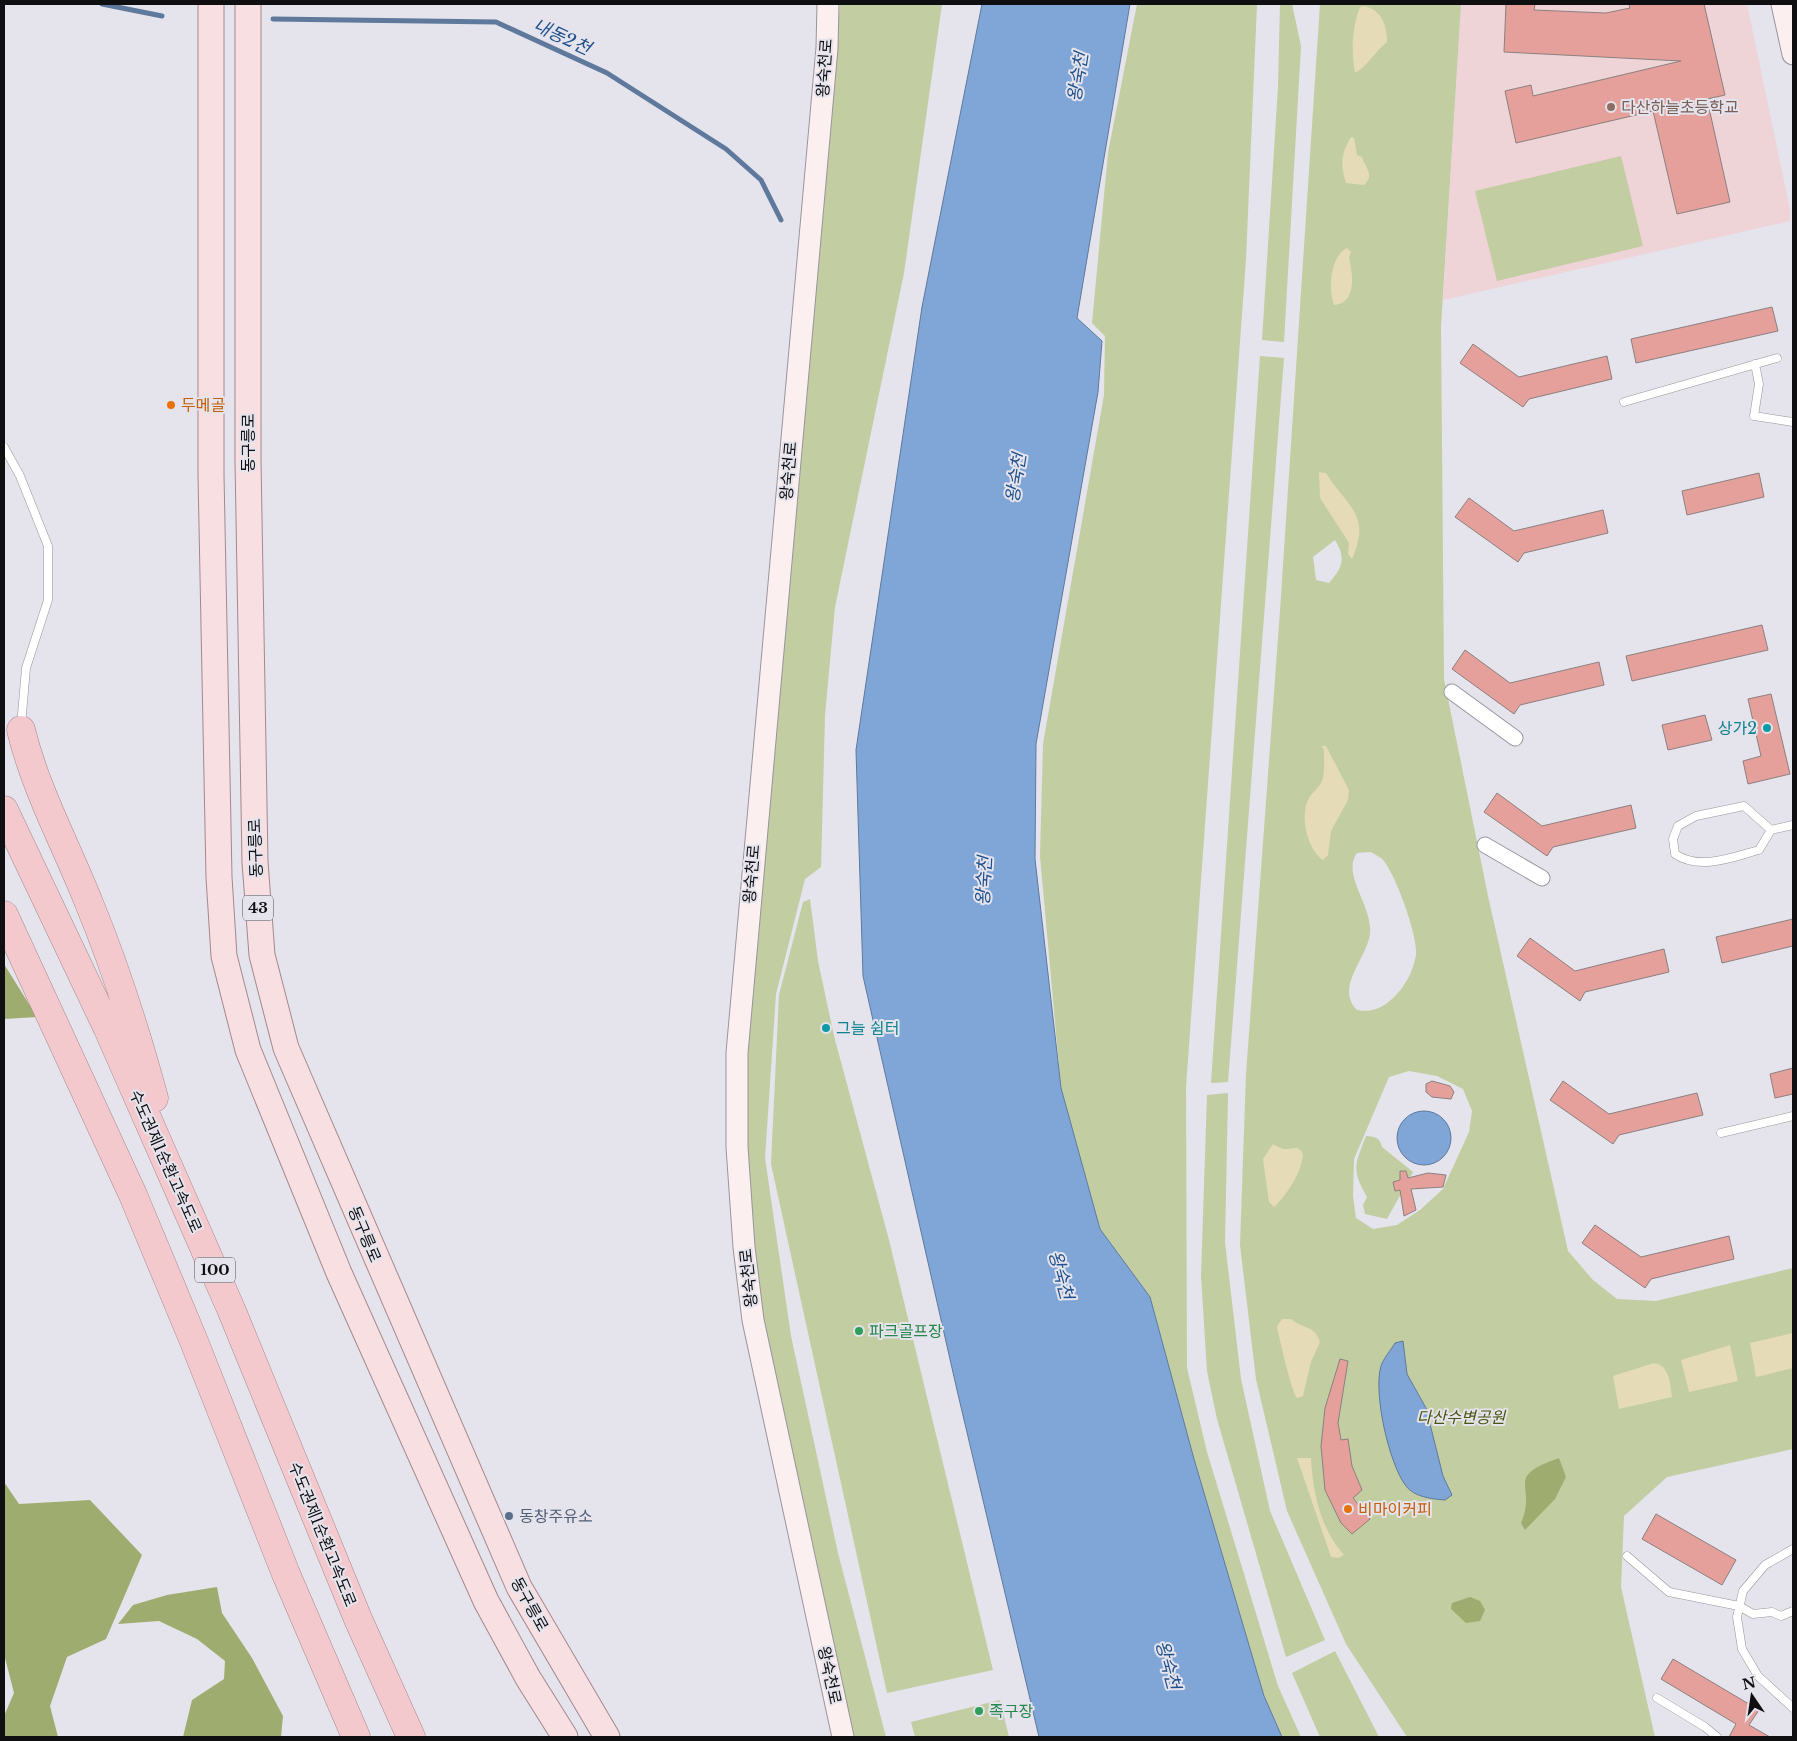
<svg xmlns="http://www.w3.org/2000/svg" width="1797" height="1741" font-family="'Libre Baskerville','Noto Sans KR',serif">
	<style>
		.education { fill: #eed3d7 }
		.green { fill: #c2cda1; fill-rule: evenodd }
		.forest { fill: #9fac6f }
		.sand { fill: #e5dbb6 }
		.water { fill: #80a6d8; stroke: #5e799c }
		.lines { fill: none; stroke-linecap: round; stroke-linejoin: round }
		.stream { stroke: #5e799c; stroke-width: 5 }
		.building { fill: #e6a09c; stroke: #8a807f }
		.lane-casing { stroke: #98959d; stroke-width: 9 }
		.street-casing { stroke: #98959d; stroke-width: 17 }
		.secondary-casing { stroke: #98959d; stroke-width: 23 }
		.primary-casing { stroke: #a4888c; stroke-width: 27 }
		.highway-casing { stroke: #a4888c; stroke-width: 29 }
		.lane { stroke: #fff; stroke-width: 8 }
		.street { stroke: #fff; stroke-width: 15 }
		.secondary { stroke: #fceff0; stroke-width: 21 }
		.primary { stroke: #f8dfe2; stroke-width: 25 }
		.highway { stroke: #f4c9ce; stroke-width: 28 }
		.education-dot { fill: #8d6e63; stroke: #e5e3ec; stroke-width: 2 }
		.food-dot { fill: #e8710a; stroke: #e5e3ec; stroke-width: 2 }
		.culture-dot { fill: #0f9aa8; stroke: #e5e3ec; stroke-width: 2 }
		.leisure-dot { fill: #2e9e5b; stroke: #e5e3ec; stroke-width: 2 }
		.service-dot { fill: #5c6f8a; stroke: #e5e3ec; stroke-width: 2 }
		.labels { text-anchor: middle; stroke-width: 4; stroke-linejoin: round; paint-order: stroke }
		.shield { fill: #e5e3ec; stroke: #4f4f53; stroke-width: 1 }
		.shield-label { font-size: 15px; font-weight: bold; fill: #0f0f11 }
		.street-label { font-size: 16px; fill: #0f0f11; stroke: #e5e3ec }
		.education-label { font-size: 16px; fill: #785e54; stroke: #e5e3ec; text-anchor: start }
		.food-label { font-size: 16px; fill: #c56008; stroke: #e5e3ec; text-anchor: start }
		.culture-label { font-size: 16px; fill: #0d838f; stroke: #e5e3ec; text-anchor: end }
		.leisure-label { font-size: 16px; fill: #27864d; stroke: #e5e3ec; text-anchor: start }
		.park-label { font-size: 16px; font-style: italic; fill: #49540d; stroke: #e5e3ec }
		.service-label { font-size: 16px; fill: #4e5e75; stroke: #e5e3ec; text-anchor: start }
		.water-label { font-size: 18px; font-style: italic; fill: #1f518e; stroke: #e5e3ec }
	</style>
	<rect width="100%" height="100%" fill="#e5e3ec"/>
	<path class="education" d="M1461 4H1747L1790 210V221L1443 300Z"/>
	<path class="green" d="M840 4H942L904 273 835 607 825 715 821 867 805 879 776 994 765 1158 791 1336 838 1553 886 1737H851L760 1332 741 1067Z
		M1137 4H1257L1246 259 1186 1087 1187 1368 1207 1452 1278 1686 1301 1737H1282L1264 1696 1194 1459 1150 1297 1100 1229 1061 1088 1040 856 1043 744 1104 395 1105 336 1092 323 1108 153Z
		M1280 4H1292L1301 46 1284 342 1262 340 1278 87Z
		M1320 4H1461L1441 326 1444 679 1488 896 1568 1251 1593 1280 1617 1299 1656 1301 1793 1268V1449L1667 1477 1624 1516 1621 1587 1655 1737H1407L1346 1644 1287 1511 1256 1379 1240 1245 1246 1074 1280 611ZM1335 540C1346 558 1343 567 1329 583L1316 580 1313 557ZM1371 852C1375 855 1381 857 1384 861 1396 876 1418 936 1416 955 1413 972 1405 987 1392 999 1382 1008 1371 1013 1357 1010 1334 988 1368 957 1370 933 1373 907 1341 874 1357 853ZM1409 1071 1437 1076 1463 1089 1472 1111 1469 1132 1443 1189 1420 1210 1397 1225 1373 1229 1356 1218 1353 1196 1354 1159 1389 1077Z
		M1621 156 1643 246 1497 281 1475 191Z
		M1260 356 1284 358 1228 1082 1211 1083Z
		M810 899 818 961 834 1036 889 1240 993 1670 887 1693 771 1164 779 995 803 902Z
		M1228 1093 1225 1242 1241 1379 1270 1511 1325 1640 1286 1657 1217 1419 1207 1371 1201 1276 1207 1095Z
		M1366 1136C1375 1137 1380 1137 1382 1147L1413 1172 1387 1219 1365 1214 1363 1205 1367 1197C1351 1169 1355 1165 1366 1136Z
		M1335 1651 1379 1737H1320L1292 1673Z
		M1000 1700 1009 1737H915L911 1722Z"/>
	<path class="forest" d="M4 964 37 1017 4 1019Z
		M1559 1458 1566 1477 1555 1499 1525 1530 1521 1523C1538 1484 1502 1478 1559 1458Z
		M4 1482 19 1504 90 1500 142 1555 106 1639 67 1657 50 1706 58 1737H4V1716L14 1693 4 1654Z
		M217 1587 222 1613 252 1658 283 1716 281 1737H183L192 1700 224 1679 225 1661 197 1639 159 1621 118 1624 133 1605 167 1595Z
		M1470 1597 1480 1601 1485 1610 1480 1621 1466 1623 1451 1609 1452 1603Z"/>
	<path class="sand" d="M1364 6C1382 10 1387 25 1387 42 1375 51 1368 66 1355 73 1351 52 1352 27 1360 7Z
		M1351 137 1354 138 1357 155 1362 157C1366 169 1375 175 1364 185L1346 183C1340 165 1341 153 1351 137Z
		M1347 248 1351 252 1349 258C1353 274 1357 303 1334 305 1328 290 1330 256 1347 248Z
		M1319 472 1326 473C1347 507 1372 514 1352 559L1348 554 1349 543 1320 498Z
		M1321 746H1326L1349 790 1348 800 1331 831 1328 855 1323 860C1307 849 1300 817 1308 800 1311 793 1319 788 1322 781 1325 772 1324 760 1324 750Z
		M1273 1144C1277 1146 1281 1149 1285 1149 1294 1150 1297 1144 1303 1154 1302 1172 1287 1195 1274 1207L1269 1202 1263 1159Z
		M1282 1319H1291C1303 1329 1315 1325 1320 1342L1311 1362 1303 1396 1297 1398C1292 1393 1279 1338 1277 1326Z
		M1793 1333V1368L1756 1377 1750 1343Z
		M1730 1345 1738 1381 1689 1392 1681 1360Z
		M1654 1363C1670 1366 1670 1383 1672 1397L1619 1409 1613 1376Z
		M1297 1458H1311C1313 1493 1320 1528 1344 1555L1338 1558 1331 1557Z"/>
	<path class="water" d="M982 4H1130L1077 318 1102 341 1098 392 1036 744 1035 859 1061 1088 1100 1229 1150 1297 1194 1459 1264 1696 1282 1737H1039L957 1390 863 976 856 750 922 307Z
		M1397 1138a27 27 0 1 1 54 0a27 27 0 1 1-54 0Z
		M1403 1341 1407 1374 1426 1408 1443 1476 1452 1495 1445 1500C1432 1499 1414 1497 1406 1486 1389 1464 1373 1393 1381 1366 1383 1359 1391 1350 1395 1343Z"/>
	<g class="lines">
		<path class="stream" d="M102 4 162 16
			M273 19 496 22 607 73 726 149 761 180 781 220"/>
	</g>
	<path class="building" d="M1506 4H1535L1534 10 1606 13 1630 8 1629 4H1704L1725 95 1707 99 1730 202 1677 214 1653 111 1516 143 1505 91 1531 85 1533 96 1681 61 1504 52Z
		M1772 307 1778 331 1636 363 1631 339Z
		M1473 344 1519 377 1607 356 1612 379 1529 399 1523 407 1460 363Z
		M1759 473 1764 497 1687 515 1682 491Z
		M1469 498 1514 531 1603 510 1608 533 1524 553 1518 562 1455 517Z
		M1762 625 1768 650 1632 681 1626 656Z
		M1465 650 1510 683 1599 662 1604 685 1520 705 1514 714 1452 669Z
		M1771 694 1790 774 1748 784 1743 761 1761 756 1748 699Z
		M1705 715 1712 740 1668 750 1662 725Z
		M1497 793 1542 826 1631 805 1636 828 1553 847 1547 856 1484 812Z
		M1793 919V946L1722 963 1716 937Z
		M1530 938 1575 971 1664 949 1669 972 1585 992 1580 1001 1517 956Z
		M1793 1068V1094L1775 1098 1770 1074Z
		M1432 1081 1450 1086 1454 1092 1451 1099 1432 1097 1426 1092V1084Z
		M1563 1081 1609 1114 1697 1093 1703 1115 1619 1135 1613 1144 1550 1100Z
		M1400 1171H1406L1408 1178 1428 1173 1446 1175 1443 1187 1411 1189 1416 1210 1404 1216 1400 1190 1395 1191 1393 1182 1400 1180Z
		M1595 1225 1641 1257 1729 1236 1734 1259 1651 1279 1645 1288 1582 1243Z
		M1340 1359 1348 1361 1338 1423 1341 1440 1348 1439 1352 1466 1362 1490 1353 1498 1370 1519 1352 1534 1341 1523 1325 1490 1321 1446 1325 1408Z
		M1656 1514 1736 1560 1722 1585 1642 1539Z
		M1673 1659 1759 1710 1749 1725 1770 1737H1729L1736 1724 1661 1679Z"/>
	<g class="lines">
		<defs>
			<path id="lane" d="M1755 364 1759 384 1754 416 1793 422
				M1624 402 1777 358
				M4 447 20 476 48 546V600L26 668 21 726
				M1771 830 1744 806 1696 816 1678 826 1673 839 1675 854C1700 871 1733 857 1759 850L1771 830 1793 825
				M1721 1133 1793 1116
				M1793 1549 1765 1565 1743 1591 1737 1617 1742 1649 1758 1676 1793 1708
				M1627 1556 1669 1592 1739 1606 1753 1614 1772 1612 1781 1616 1793 1611
				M1657 1698 1705 1727 1717 1737"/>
			<path id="street" d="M1452 692 1515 738
				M1485 845 1542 878"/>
			<path id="secondary" d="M828 4 827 48 737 1053V1147L744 1247 753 1320 843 1737
				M1782 4 1793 54"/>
			<path id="primary" d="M211 4V475L219 877 224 956 248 1050 339 1273 486 1601 528 1678 565 1737
				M248 4V460L255 862 262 955 286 1048 519 1587 607 1737"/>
			<path id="highway" d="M21 730C36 791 66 845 89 903 115 966 136 1032 154 1098
				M4 810 108 1029 231 1309 358 1619 411 1737
				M4 915 133 1195 193 1339 286 1574 356 1737"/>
		</defs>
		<use href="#lane" class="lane-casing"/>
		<use href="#street" class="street-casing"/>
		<use href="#secondary" class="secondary-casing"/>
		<use href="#primary" class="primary-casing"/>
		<use href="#highway" class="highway-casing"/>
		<use href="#lane" class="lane"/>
		<use href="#street" class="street"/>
		<use href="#secondary" class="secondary"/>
		<use href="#primary" class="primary"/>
		<use href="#highway" class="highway"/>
	</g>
	<circle class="education-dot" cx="1611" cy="107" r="5"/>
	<g class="food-dot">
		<circle cx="171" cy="405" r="5"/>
		<circle cx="1348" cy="1509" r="5"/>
	</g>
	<g class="culture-dot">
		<circle cx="1767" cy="728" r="5"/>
		<circle cx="826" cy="1028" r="5"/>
	</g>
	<g class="leisure-dot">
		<circle cx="859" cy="1331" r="5"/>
		<circle cx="979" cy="1711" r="5"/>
	</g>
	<circle class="service-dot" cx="509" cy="1516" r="5"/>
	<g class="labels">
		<g class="shield">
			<rect x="243" y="895.5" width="30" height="25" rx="4"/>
			<rect x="195" y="1257.5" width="40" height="25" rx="4"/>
		</g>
		<g class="shield-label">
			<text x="258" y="913">43</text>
			<text x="215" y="1275">100</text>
		</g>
		<g class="street-label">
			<text transform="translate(824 68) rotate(-86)" y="6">왕숙천로</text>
			<text transform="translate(248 443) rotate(-90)" y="6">동구릉로</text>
			<text transform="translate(788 471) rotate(-85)" y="6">왕숙천로</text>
			<text transform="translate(255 848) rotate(-92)" y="6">동구릉로</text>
			<text transform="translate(751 874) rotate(-85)" y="6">왕숙천로</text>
			<text transform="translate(166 1161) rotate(66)" y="6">수도권제1순환고속도로</text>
			<text transform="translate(365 1234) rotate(67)" y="6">동구릉로</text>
			<text transform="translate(748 1278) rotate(-96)" y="6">왕숙천로</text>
			<text transform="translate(323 1534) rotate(68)" y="6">수도권제1순환고속도로</text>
			<text transform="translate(530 1604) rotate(61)" y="6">동구릉로</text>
			<text transform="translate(830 1675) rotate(78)" y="6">왕숙천로</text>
		</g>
		<g class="education-label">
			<text x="1621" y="113">다산하늘초등학교</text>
		</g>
		<g class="food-label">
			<text x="181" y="411">두메골</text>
			<text x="1358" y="1515">비마이커피</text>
		</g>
		<g class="culture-label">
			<text x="1757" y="734">상가2</text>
			<text x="836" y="1034" text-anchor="start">그늘 쉼터</text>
		</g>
		<g class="leisure-label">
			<text x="869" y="1337">파크골프장</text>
			<text x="989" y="1717">족구장</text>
		</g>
		<g class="park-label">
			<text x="1461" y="1423">다산수변공원</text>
		</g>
		<g class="service-label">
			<text x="519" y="1522">동창주유소</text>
		</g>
		<g class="water-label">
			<text transform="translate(562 37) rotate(25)" y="6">내동2천</text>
			<text transform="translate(1078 77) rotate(-81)" y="6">왕숙천</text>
			<text transform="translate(1016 478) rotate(-81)" y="6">왕숙천</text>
			<text transform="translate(984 881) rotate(-87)" y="6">왕숙천</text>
			<text transform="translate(1061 1275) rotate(75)" y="6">왕숙천</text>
			<text transform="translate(1168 1665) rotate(75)" y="6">왕숙천</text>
		</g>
	</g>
	<rect width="1797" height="1741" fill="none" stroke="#0f0f11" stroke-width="10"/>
	<g transform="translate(1752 1696) rotate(347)" stroke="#e5e3ec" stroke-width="4" paint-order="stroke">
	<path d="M0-4L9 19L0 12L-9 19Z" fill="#0f0f11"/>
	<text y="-8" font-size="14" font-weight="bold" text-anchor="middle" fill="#0f0f11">N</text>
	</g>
</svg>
